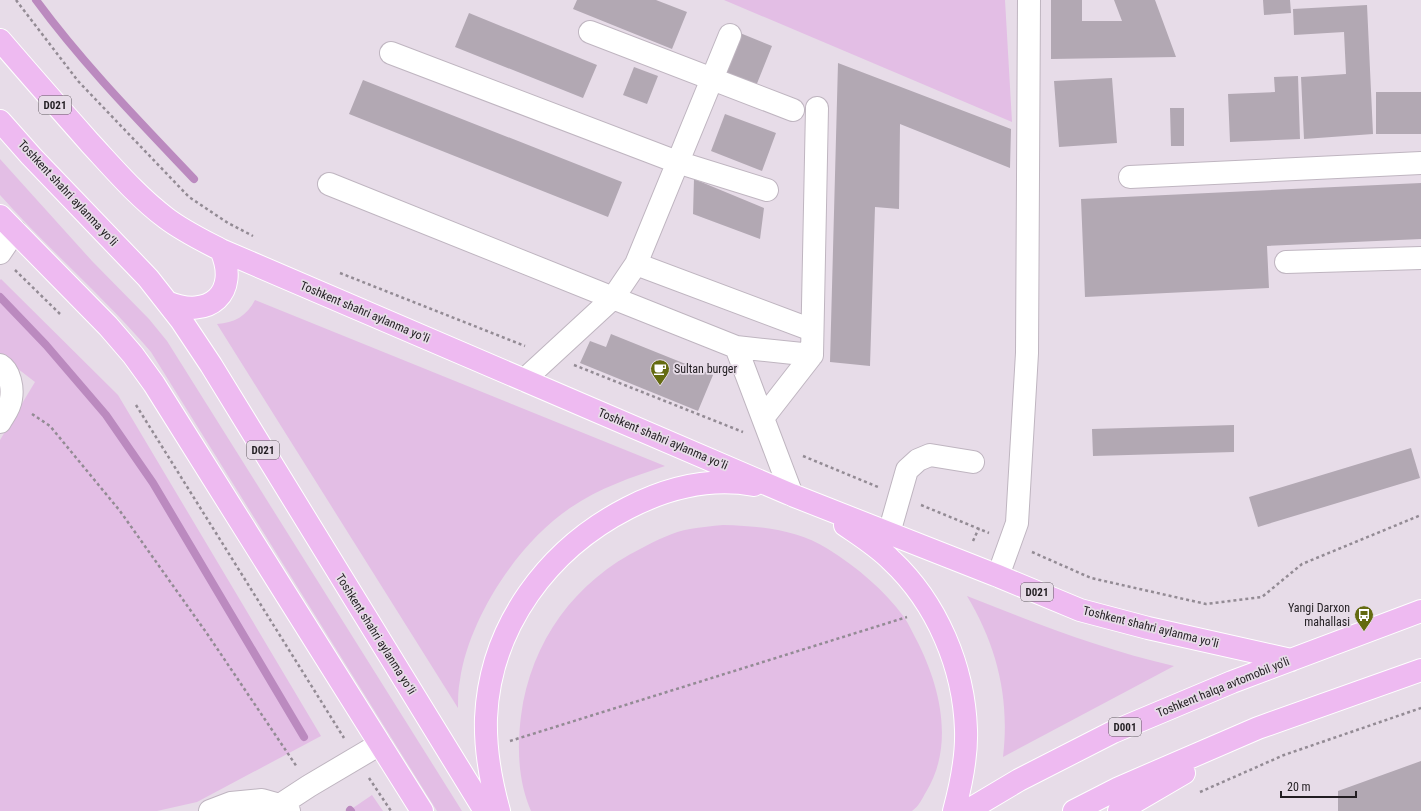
<svg xmlns="http://www.w3.org/2000/svg" width="1421" height="811" font-family="'Roboto Condensed',sans-serif">
	<style>
		.green { fill: #e3bee5 }
		.lines { fill: none; stroke-linecap: round; stroke-linejoin: round }
		.stream { stroke: #bb8abf; stroke-width: 8 }
		.building { fill: #b2a8b3 }
		.minor-casing { stroke: #bfb5c0; stroke-width: 24 }
		.highway-casing { stroke: #fff; stroke-width: 24 }
		.path { stroke: #938b94; stroke-width: 2.5; stroke-dasharray: 3 3; stroke-linecap: butt }
		.minor { stroke: #fff; stroke-width: 22 }
		.highway { stroke: #eebaf1; stroke-width: 22 }
		.labels { text-anchor: middle; stroke-width: 3.5; stroke-linejoin: round; paint-order: stroke }
		.shield { fill: #e7dce8; stroke: #5d575d; stroke-width: 1 }
		.shield-label { font-size: 11px; font-weight: bold; fill: #221e22 }
		.street-label { font-size: 12px; fill: #221e22; stroke: #e7dce8 }
		.poi-label { font-size: 12px; fill: #221e22; stroke: #e7dce8; text-anchor: start }
	</style>
	<rect width="100%" height="100%" fill="#e7dce8"/>
	<path class="green" d="M724 0H1005L1012 122Z
		M0 159 92 261 149 319 167 341 462 811H437L151 352C104 297 48 249 0 195Z
		M1 279 118 395 321 736 197 802 157 811H0V440L35 382 0 355V280Z
		M255 300 665 466C632 477 599 488 570 508 518 543 469 618 460 680 458 689 458 699 458 708L217 324C234 323 247 316 255 300Z
		M723 525C759 526 796 529 828 549 857 567 884 590 904 617 909 624 912 632 916 639 940 685 955 745 926 792 922 799 919 806 912 811H531C518 781 517 748 521 716 531 641 575 581 642 548 657 540 673 532 690 529 701 527 712 526 723 525Z
		M967 596C1035 623 1103 650 1174 666L1003 757C1010 698 997 646 967 596Z
		M372 795 383 811H349L350 810Z"/>
	<g class="lines">
		<path class="stream" d="M36 0C83 64 139 121 194 179
			M0 297 46 345 106 415 153 483 304 737
			M350 810 351 811"/>
	</g>
	<path class="building" d="M577 0H656L687 12 672 49 573 9Z
		M1051 0H1082V21H1122L1114 0H1155L1176 57 1051 59Z
		M1263 0H1290L1291 13 1264 15Z
		M1367 5 1373 134 1304 139 1301 77 1346 74 1344 32 1294 35 1293 9Z
		M469 13 597 65 583 98 455 47Z
		M740 33 772 46 756 86 724 73Z
		M838 63 1011 129 1010 168 900 124 899 209 875 207 870 366 830 362Z
		M634 67 658 76 647 104 623 95Z
		M1298 76 1300 139 1230 142 1228 94 1275 92 1274 77Z
		M1112 78 1117 143 1059 147 1054 81Z
		M363 80 622 182 608 217 349 114Z
		M1376 92H1421V134H1376Z
		M1170 108H1184V146H1171Z
		M725 114 776 133 762 171 711 151Z
		M694 179 764 208 760 239 693 214Z
		M1421 183V239L1267 246 1269 288 1085 297 1081 199Z
		M611 334 713 375 698 411 580 363 590 341 606 347Z
		M1234 425V452L1093 456 1092 429Z
		M1411 448 1420 478 1258 527 1249 497Z
		M1421 761V811H1338V791Z"/>
	<g class="lines">
		<defs>
			<path id="minor" d="M590 32 793 110
				M391 53 677 162 767 190
				M1130 177 1421 163
				M329 184 613 298 636 264 730 35
				M0 253 15 231
				M1286 262 1421 258
				M636 264 812 330
				M736 347 812 355 817 108
				M0 365C10 371 13 388 11 399 10 408 4 415 0 422
				M524 380 613 298 736 347 792 495
				M763 418 812 355
				M889 533 907 470 918 460 930 455 973 462
				M998 576 1017 523 1027 353 1029 0
				M280 805 309 786 380 744
				M210 811 231 803 262 800 280 805 289 811"/>
			<path id="highway" d="M0 40C30 75 60 109 90 143 114 169 138 197 166 218 183 231 202 240 221 250L792 495 998 576 1080 610 1148 628 1291 660
				M0 121 31 156 148 278 181 320 211 365 485 811
				M0 216 108 326 133 355 154 384 422 811
				M167 302C209 320 240 293 221 250
				M845 525C861 536 877 546 891 560 937 603 964 667 966 730 967 757 961 785 954 811
				M499 811C491 782 485 749 486 718 490 626 548 549 628 508 667 488 710 477 754 485
				M967 811 1019 780 1113 732 1232 682 1421 611
				M1074 811 1119 788 1258 728 1421 670
				M1119 811 1184 773"/>
		</defs>
		<use href="#minor" class="minor-casing"/>
		<use href="#highway" class="highway-casing"/>
		<path class="path" d="M16 0 78 81 189 197 228 223 253 236
			M15 270 60 314
			M340 273 525 346
			M574 365 743 432
			M136 405 344 738
			M32 414 50 426 120 511 208 635 297 767
			M803 456 878 487
			M921 505 989 533
			M973 541 979 528
			M1032 552 1091 578 1206 604 1262 597 1302 564 1421 515
			M510 741 907 617
			M369 778 391 811
			M1200 792 1284 755 1421 708"/>
		<use href="#minor" class="minor"/>
		<use href="#highway" class="highway"/>
	</g>
	<defs>
		<symbol id="cafe-pin" viewBox="-11 -11 22 30"><path d="M0 17L-7.5 6A9.5 9.5 0 1 1 7.5 6Z" fill="#646b10" stroke="#e7dce8"/><path d="M-5.5-4.5H6V0H3Q3 3.5 0 3.5H-2.5Q-5.5 3.5-5.5 0ZM3-3.2v2h1.7v-2ZM-6 4.5H4V6H-6Z" fill="#fff"/></symbol>
		<symbol id="bus-pin" viewBox="-11 -11 22 30"><path d="M0 17L-7.5 6A9.5 9.5 0 1 1 7.5 6Z" fill="#646b10" stroke="#e7dce8"/><path d="M-5-6H5V4H4V6H2V4H-2V6H-4V4H-5ZM-3.5-4V0h7V-4ZM-3.5 1.2v1.5H-2V1.2ZM2 1.2v1.5H3.5V1.2Z" fill="#fff"/></symbol>
	</defs>
	<g fill-rule="evenodd">
		<use href="#cafe-pin" x="649" y="358" width="22" height="30"/>
		<use href="#bus-pin" x="1353" y="604" width="22" height="30"/>
	</g>
	<g class="labels">
		<g class="shield">
			<rect x="39" y="96" width="32" height="18" rx="3"/>
			<rect x="247" y="441" width="32" height="18" rx="3"/>
			<rect x="1021" y="583" width="32" height="18" rx="3"/>
			<rect x="1109" y="718" width="32" height="18" rx="3"/>
		</g>
		<g class="shield-label">
			<text x="55" y="109">D021</text>
			<text x="263" y="454">D021</text>
			<text x="1037" y="596">D021</text>
			<text x="1125" y="731">D001</text>
		</g>
		<g class="street-label">
			<text transform="translate(68 193) rotate(47)" y="4">Toshkent shahri aylanma yoʻli</text>
			<text transform="translate(365 312) rotate(23)" y="4">Toshkent shahri aylanma yoʻli</text>
			<text transform="translate(663 439) rotate(23)" y="4">Toshkent shahri aylanma yoʻli</text>
			<text transform="translate(1151 627) rotate(14)" y="4">Toshkent shahri aylanma yoʻli</text>
			<text transform="translate(376 634) rotate(58)" y="4">Toshkent shahri aylanma yoʻli</text>
			<text transform="translate(1223 687) rotate(-22)" y="4">Toshkent halqa avtomobil yo'li</text>
		</g>
		<g class="poi-label">
			<text x="674" y="373">Sultan burger</text>
			<text x="1350" y="612" text-anchor="end">Yangi Darxon<tspan x="1350" dy="14">mahallasi</tspan></text>
		</g>
	</g>
	<path d="M1281 791v6h75v-6" fill="none" stroke="#221e22" stroke-width="2"/>
	<text x="1287" y="791" font-size="12" fill="#221e22" stroke="#e7dce8" stroke-width="3" paint-order="stroke">20 m</text>
</svg>
